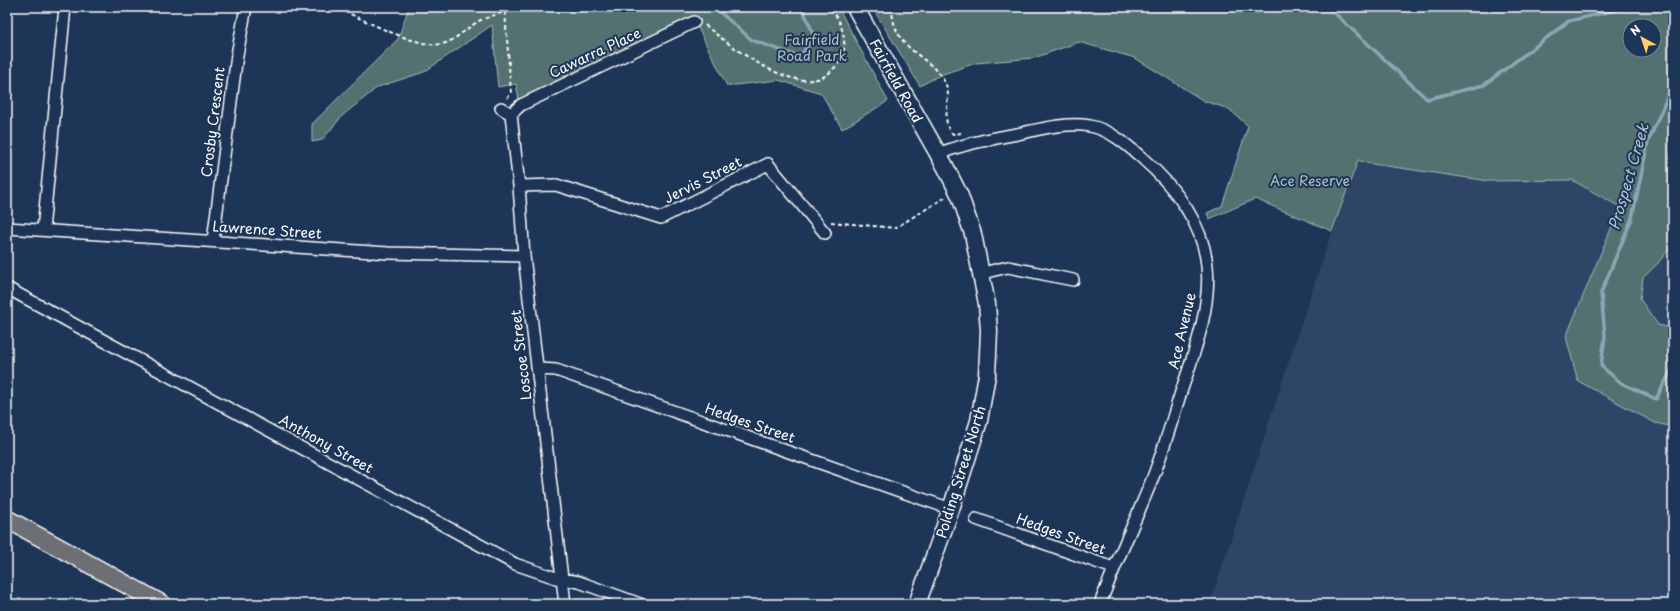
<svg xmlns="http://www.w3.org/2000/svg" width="1680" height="611" font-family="'Playpen Sans',sans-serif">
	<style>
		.built { fill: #2d4467 }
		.green { fill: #527170; stroke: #a8b8b8; fill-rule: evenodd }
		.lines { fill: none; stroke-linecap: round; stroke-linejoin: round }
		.stream { stroke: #8ca7b5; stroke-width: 3.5 }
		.minor-casing { stroke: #fff; stroke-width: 14 }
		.secondary-casing { stroke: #fff; stroke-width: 19 }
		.primary-casing { stroke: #fff; stroke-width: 20 }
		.path { stroke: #fff; stroke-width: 2; stroke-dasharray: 4 3; stroke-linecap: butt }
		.minor { stroke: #1d3557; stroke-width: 11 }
		.secondary { stroke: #1d3557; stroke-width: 16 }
		.primary { stroke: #6c6f75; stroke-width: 17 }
		.labels { text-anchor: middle; stroke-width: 4; stroke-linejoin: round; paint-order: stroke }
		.park-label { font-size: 14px; fill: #b1bfbf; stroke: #1d3557 }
		.street-label { font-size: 14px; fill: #fff; stroke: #1d3557 }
		.water-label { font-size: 15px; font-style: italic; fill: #b3c4ce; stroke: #1d3557 }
	</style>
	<rect width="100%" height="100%" fill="#1d3557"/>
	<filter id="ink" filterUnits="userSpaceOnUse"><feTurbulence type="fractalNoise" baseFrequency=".025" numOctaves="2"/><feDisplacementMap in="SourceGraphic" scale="8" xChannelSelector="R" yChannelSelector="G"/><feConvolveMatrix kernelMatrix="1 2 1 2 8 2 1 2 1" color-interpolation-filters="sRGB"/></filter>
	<g filter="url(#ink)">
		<path class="built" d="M1358 160 1366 163 1489 181 1572 180 1620 207 1566 337 1655 423 1673 427V604H1210L1292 351 1332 231Z
			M1673 244V328H1672L1658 325 1640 299 1643 279 1658 263Z"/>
		<path class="green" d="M409 7H838L888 101 842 129 821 93 778 80 727 86 692 16 519 100 516 84 498 87 492 25 424 72 378 87 343 115 322 140 312 142V124L398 39Z
			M872 7H1673V144L1669 156 1673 160V244L1658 263 1643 278 1640 299 1658 325 1673 328V427L1655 423 1578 381 1566 337 1620 207 1572 180 1489 181 1366 163 1358 160 1332 231 1255 199 1209 219 1207 213 1222 206 1248 126 1229 109 1204 101 1135 58 1079 42 1034 58 976 63 940 75 920 86ZM1630 26H1654V50H1630Z"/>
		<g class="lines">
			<path class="stream" d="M714 7 752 40 800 57 814 36 802 7
				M1328 7 1427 99 1484 85 1569 21 1628 7
				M1673 84 1648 142 1632 218 1601 293 1605 336 1601 366 1621 383 1656 399 1673 367"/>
			<defs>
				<path id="minor" d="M501 108 511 114 519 186 524 256 565 604
					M511 114 521 105 694 22
					M938 154C963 144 990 139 1017 134 1041 129 1066 122 1090 126 1110 130 1126 144 1141 157 1173 185 1203 221 1207 266 1211 306 1196 348 1183 386 1172 419 1163 454 1149 487 1133 526 1115 564 1100 604
					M519 186 556 185 661 218 768 164 825 233
					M7 228 388 253 524 256
					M43 230 65 7
					M213 241 237 55 246 7
					M982 273 1008 267 1073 280
					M7 288 515 564 556 578 579 582 640 604
					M539 369 556 370 951 509
					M976 519 1113 568"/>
				<path id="secondary" d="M855 7 945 166 960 196 973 234 987 304 989 331 987 375 979 421 951 509 917 604"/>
				<path id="primary" d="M7 519 162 604"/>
			</defs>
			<use href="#minor" class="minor-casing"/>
			<use href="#secondary" class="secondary-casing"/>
			<use href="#primary" class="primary-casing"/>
			<path class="path" d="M339 7 344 11C366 21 420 49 442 44 456 41 468 26 481 20 492 15 503 14 512 7
				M588 7 592 8 594 7
				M687 7 691 12
				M892 7C892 55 937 55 947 88 951 102 940 124 953 134L961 133
				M505 12 511 93 506 100
				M705 25C730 46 800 101 830 72 835 67 842 62 843 55 847 37 841 21 830 7
				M831 222 895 228 946 197"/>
			<use href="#minor" class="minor"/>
			<use href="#secondary" class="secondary"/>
			<use href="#primary" class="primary"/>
		</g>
	</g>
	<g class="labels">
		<g class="park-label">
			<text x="812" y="45">Fairfield<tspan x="812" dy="16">Road Park</tspan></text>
			<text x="1310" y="186">Ace Reserve</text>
		</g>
		<g class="street-label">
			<text transform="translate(595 53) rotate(-25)" y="5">Cawarra Place</text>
			<text transform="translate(896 81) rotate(61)" y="5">Fairfield Road</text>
			<text transform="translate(213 122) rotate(-83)" y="5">Crosby Crescent</text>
			<text transform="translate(703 180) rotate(-27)" y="5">Jervis Street</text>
			<text transform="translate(267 230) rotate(4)" y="5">Lawrence Street</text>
			<text transform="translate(1182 331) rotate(-77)" y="5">Ace Avenue</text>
			<text transform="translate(521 355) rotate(-97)" y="5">Loscoe Street</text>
			<text transform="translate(750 423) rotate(19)" y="5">Hedges Street</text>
			<text transform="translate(326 444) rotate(29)" y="5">Anthony Street</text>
			<text transform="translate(961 472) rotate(-73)" y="5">Polding Street North</text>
			<text transform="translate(1061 534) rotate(20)" y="5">Hedges Street</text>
		</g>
		<g class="water-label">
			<text transform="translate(1629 177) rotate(-74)" y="5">Prospect Creek</text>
		</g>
	</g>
	<rect width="1680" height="611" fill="none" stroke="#1d3557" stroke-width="24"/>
	<rect x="12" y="12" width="1656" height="587" fill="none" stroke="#fff" stroke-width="1.5" filter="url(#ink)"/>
	<g transform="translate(1642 38) rotate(320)"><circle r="19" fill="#1d3557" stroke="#77869a"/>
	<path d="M0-3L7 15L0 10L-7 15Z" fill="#ffd166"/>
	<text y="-6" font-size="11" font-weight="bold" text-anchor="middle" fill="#ffffff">N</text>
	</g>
</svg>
